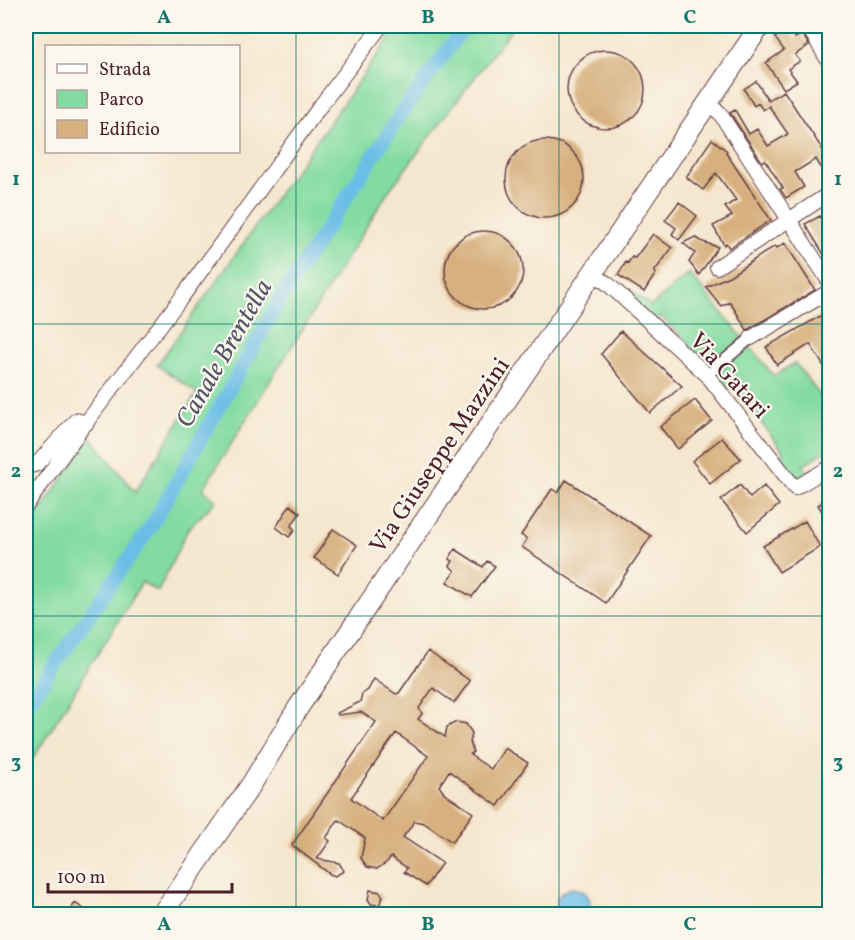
<svg xmlns="http://www.w3.org/2000/svg" width="855" height="940" font-family="Vollkorn,serif">
	<style>
		.green { fill: #82dba0; stroke: #667d66; stroke-width: 1.5 }
		.water { fill: #6abde6; stroke: #5a6e88; stroke-width: 1.5 }
		.lines { fill: none; stroke-linecap: round; stroke-linejoin: round }
		.canal { stroke: #6abde6; stroke-width: 14 }
		.building { fill: #d7b07f; fill-rule: evenodd }
		.pedestrian-casing { stroke: #643d44; stroke-width: 13 }
		.minor-casing { stroke: #643d44; stroke-width: 16 }
		.secondary-casing { stroke: #643d44; stroke-width: 22 }
		.pedestrian { stroke: #fff; stroke-width: 10 }
		.minor { stroke: #fff; stroke-width: 14 }
		.secondary { stroke: #fff; stroke-width: 20 }
		.grid { fill: none; stroke: #0f766e; stroke-width: 1.5; stroke-opacity: 0.55 }
		.labels { text-anchor: middle; stroke-width: 4.5; stroke-linejoin: round; paint-order: stroke }
		.street-label { font-size: 24px; fill: #4a1f2b; stroke: #fbf7ec }
		.water-label { font-size: 26px; font-style: italic; fill: #55566c; stroke: #fbf7ec }
		.neatline { fill: none; stroke: #0f766e; stroke-width: 2 }
		.grid-label { font-size: 20px; text-anchor: middle; font-weight: bold; fill: #0f766e }
	</style>
	<rect width="100%" height="100%" fill="#fbf7ec"/>
	<filter id="ink" filterUnits="userSpaceOnUse"><feTurbulence type="fractalNoise" baseFrequency=".0167" numOctaves="2"/><feDisplacementMap in="SourceGraphic" scale="12" xChannelSelector="R" yChannelSelector="G"/><feConvolveMatrix kernelMatrix="1 2 1 2 8 2 1 2 1" color-interpolation-filters="sRGB"/></filter>
	<filter id="wash" filterUnits="userSpaceOnUse"><feTurbulence type="fractalNoise" baseFrequency=".008" numOctaves="4" result="noise"/><feDisplacementMap in="SourceGraphic" scale="24" xChannelSelector="R" yChannelSelector="G"/><feGaussianBlur stdDeviation="1.35" result="paint"/><feColorMatrix in="noise" values="0 0 0 0 0 0 0 0 0 0 0 0 0 0 0 0 0 1.4 0 .05"/><feComposite in="paint" operator="in"/></filter>
	<g filter="url(#wash)">
		<rect width="100%" height="100%" fill="#f5e7cf"/>
		<path class="green" d="M398 26H514L388 192 203 489 216 501 188 529 158 592 142 582 26 770V532L91 437 135 492 197 393 157 365Z
			M689 273 774 376 795 363 829 407V449L803 465 808 472 795 480 778 457 784 452 733 387 726 392 684 347 688 342 660 316 656 321 619 289 623 285 651 306Z"/>
		<path class="water" d="M572 888C587 889 594 900 589 914H558C553 902 558 891 572 888Z"/>
		<g class="lines">
			<path class="canal" d="M26 706 150 528 283 295 401 114 465 26"/>
		</g>
		<g id="blocks">
			<path class="building" d="M789 28 795 38 802 34 809 45 795 55 800 61 788 69 797 81 784 89 766 63 784 50 775 38Z
				M567 89a39 39 0 1 1 78 0a39 39 0 1 1-78 0Z
				M756 81 768 100 784 91 830 161V183L816 159 795 172 804 187 786 198 780 189 783 188 765 160 762 162 730 113 735 110 749 134 757 129 768 146 788 134 769 106 763 110 758 103 754 106 744 89Z
				M712 139 727 151 726 153 771 220 729 248 726 243 724 245 713 226 732 216 725 207 736 200 716 173 703 190 686 177Z
				M506 179a39 39 0 1 1 78 0a39 39 0 1 1-78 0Z
				M679 202 697 216 679 240 672 234 676 228 665 220Z
				M820 216 826 228 830 226V264L805 224Z
				M445 270a39 39 0 1 1 78 0a39 39 0 1 1-78 0Z
				M653 234 672 248 654 272 656 273 644 292 618 275 626 262 628 263 632 257 635 258Z
				M695 237 703 242 718 247 699 275 689 262 695 253 683 243Z
				M785 243 815 290 747 330 730 302 721 306 706 287 731 275 775 246 777 248Z
				M822 315 830 327V376L810 344 777 365 766 347Z
				M621 331 682 386 650 413 601 354Z
				M695 400 712 421 678 449 660 427Z
				M722 438 741 459 710 484 692 461Z
				M566 480 651 536 606 603 522 547 527 539 521 535 552 489 558 493Z
				M740 485 750 498 764 486 779 505 747 532 721 500Z
				M830 498V524L818 505Z
				M290 505 300 513 291 526 295 530 289 537 276 527Z
				M805 521 820 547 779 572 763 546Z
				M333 529 357 545 338 574 314 558Z
				M455 549 483 567 487 561 495 566 472 597 447 582 455 571 450 566 453 561 449 559Z
				M428 651 470 681 454 703 433 688 419 708 422 714 418 719 445 737 447 727 456 722 466 724 472 733 470 742 473 752 470 755 491 769 505 748 528 763 498 806 449 771 439 786 444 793 473 813 466 823 452 842 424 823 415 821 403 837 442 863 426 886 404 872 407 868 391 857 387 862 377 869 367 867 361 858 365 838 340 821 338 820 326 838 330 841 317 859 339 863 344 871 335 876 330 874 292 845 376 722 361 712 338 715 337 713 360 702 362 694 368 690 374 679 396 694 399 693ZM396 733 428 756 383 821 351 798Z
				M370 890 380 892 383 897 379 905 371 904 368 899Z
				M75 903 92 915H67Z"/>
		</g>
	</g>
	<g filter="url(#ink)">
		<use href="#blocks" fill-opacity="0" stroke="#643d44" stroke-width="1.5"/>
		<g class="lines">
			<defs>
				<path id="pedestrian" d="M714 369 751 338"/>
				<path id="minor" d="M808 26 830 64
					M707 104 719 112 830 283
					M717 267 830 193
					M593 274 608 284 707 375 795 488 830 467
					M751 338 830 291
					M26 464 30 466 37 464 76 420 87 423
					M26 506 82 428 185 293 321 105 381 26"/>
				<path id="secondary" d="M162 914 251 785 298 708 760 26"/>
			</defs>
			<use href="#pedestrian" class="pedestrian-casing"/>
			<use href="#minor" class="minor-casing"/>
			<use href="#secondary" class="secondary-casing"/>
			<use href="#pedestrian" class="pedestrian"/>
			<use href="#minor" class="minor"/>
			<use href="#secondary" class="secondary"/>
		</g>
	</g>
	<path class="grid" d="M296 26V914M559 26V914M26 324H830M26 616H830"/>
	<g class="labels">
		<g class="street-label">
			<text transform="translate(730 375) rotate(48)" y="8">Via Gatari</text>
			<text transform="translate(439 455) rotate(-56)" y="8">Via Giuseppe Mazzini</text>
		</g>
		<g class="water-label">
			<text transform="translate(223 353) rotate(-60)" y="9">Canale Brentella</text>
		</g>
	</g>
	<rect width="855" height="940" fill="none" stroke="#fbf7ec" stroke-width="66"/>
	<rect x="45" y="45" width="195" height="108" fill="#fbf7ec" stroke="#b4a19f" stroke-width="1.5"/>
	<rect x="57" y="64" width="30" height="9" fill="#ffffff" stroke="#b4a19f" stroke-width="1.5"/>
	<text x="99" y="75" font-size="18" fill="#4a1f2b">Strada</text>
	<rect x="57" y="90" width="30" height="18" fill="#82dba0" stroke="#b4a19f" stroke-width="1.5"/>
	<text x="99" y="105" font-size="18" fill="#4a1f2b">Parco</text>
	<rect x="57" y="120" width="30" height="18" fill="#d7b07f" stroke="#b4a19f" stroke-width="1.5"/>
	<text x="99" y="135" font-size="18" fill="#4a1f2b">Edificio</text>
	<path d="M48 883v9h184v-9" fill="none" stroke="#4a1f2b" stroke-width="3"/>
	<text x="57" y="883" font-size="18" fill="#4a1f2b" stroke="#fbf7ec" stroke-width="4.5" paint-order="stroke">100 m</text>
	<rect x="33" y="33" width="789" height="874" class="neatline"/>
	<g class="grid-label">
		<text x="164" y="23">A</text>
		<text x="428" y="23">B</text>
		<text x="690" y="23">C</text>
		<text x="16" y="185">1</text>
		<text x="838" y="185">1</text>
		<text x="16" y="477">2</text>
		<text x="838" y="477">2</text>
		<text x="16" y="768">3</text>
		<text x="838" y="768">3</text>
		<text x="164" y="930">A</text>
		<text x="428" y="930">B</text>
		<text x="690" y="930">C</text>
	</g>
</svg>
